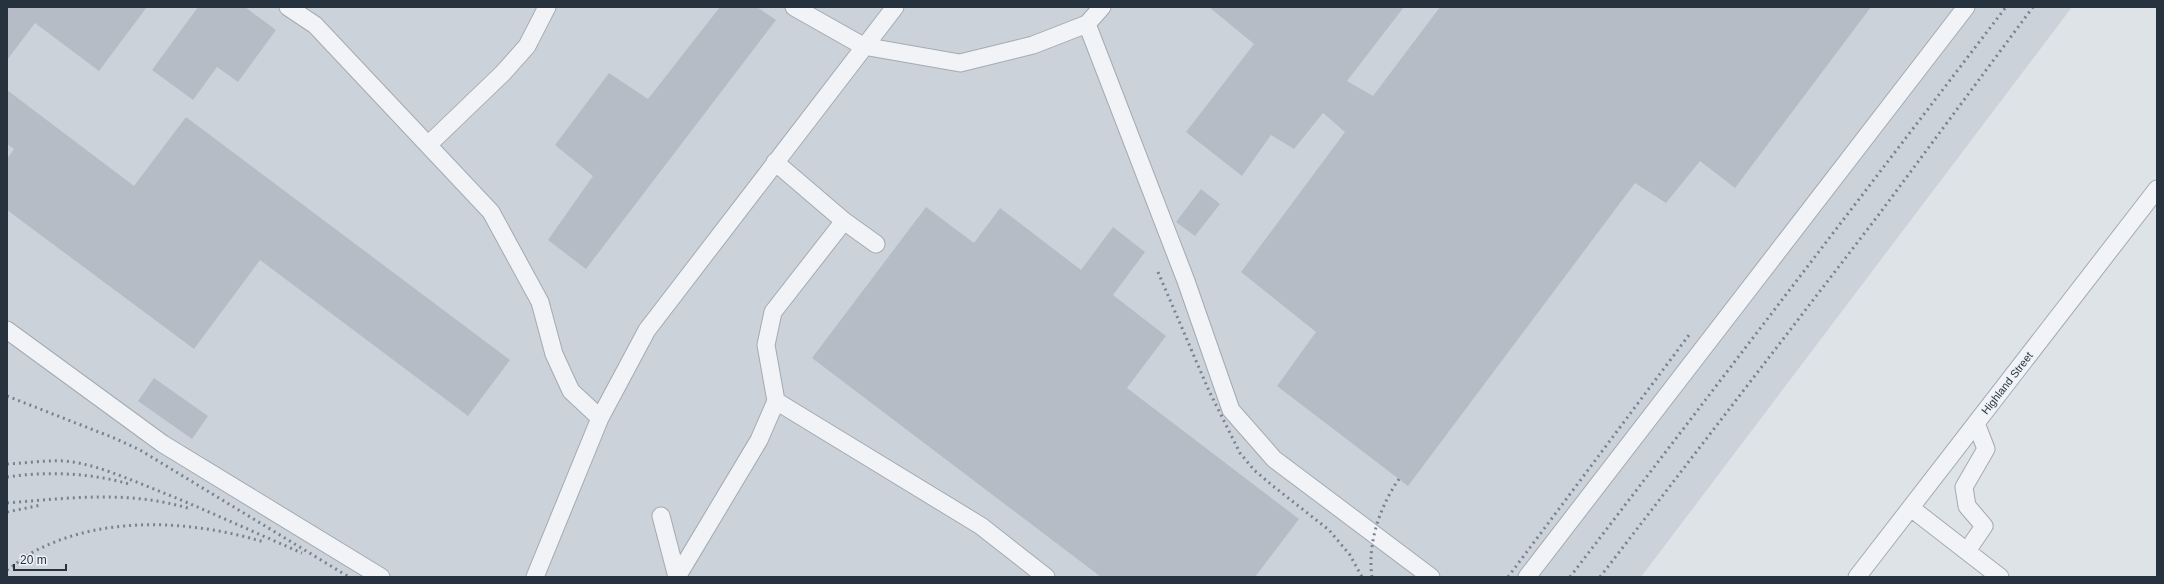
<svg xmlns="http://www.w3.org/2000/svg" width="2164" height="584" font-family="Helvetica,sans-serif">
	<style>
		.built { fill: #ccd2da }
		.building { fill: #b5bcc5 }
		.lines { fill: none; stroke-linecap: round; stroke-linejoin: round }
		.minor-casing { stroke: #a3aab2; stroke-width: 19 }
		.minor { stroke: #f1f3f6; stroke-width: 17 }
		.rail { stroke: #788392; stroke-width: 3; stroke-dasharray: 2 4; stroke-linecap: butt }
		.labels { text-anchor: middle; stroke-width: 3; stroke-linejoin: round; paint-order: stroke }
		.street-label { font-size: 11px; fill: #27323f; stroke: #eef2f6 }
	</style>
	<rect width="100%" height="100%" fill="#dee3e8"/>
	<path class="built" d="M7 7H2072L1641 577H7Z"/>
	<path class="building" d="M7 7H147L99 71 35 23 7 60Z
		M198 7H245L276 30 238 82 217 67 193 100 152 70Z
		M720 7H757L776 20 586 269 548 240 593 176 555 145 609 73 648 99Z
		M1209 7H1404L1347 81 1373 96 1440 7H1871L1735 188 1700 161 1666 203 1635 183 1408 486 1277 386 1316 332 1241 272 1345 132 1323 113 1294 149 1271 135 1242 176 1186 132 1254 44Z
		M7 90 134 186 186 117 510 360 468 416 260 260 194 349 7 210V159L14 149 7 144Z
		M1201 189 1220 204 1195 236 1176 222Z
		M926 207 974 243 1000 208 1081 270 1113 227 1145 252 1113 295 1166 336 1127 388 1299 519 1255 577H1101L812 358Z
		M154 378 208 416 192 439 138 401Z"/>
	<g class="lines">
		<defs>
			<path id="minor" d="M288 7 315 25 491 212 540 302 554 354 571 391 600 418
				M794 7 863 46 960 63 1033 45 1087 24 1102 7
				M1087 24 1186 281 1231 410 1274 459 1431 577
				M428 145 503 73 527 46 547 7
				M775 162 844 221 876 244
				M7 330 163 444 381 577
				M776 401 981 526 1046 577
				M1911 508 2000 577
				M661 516 677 577
				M1967 551 1984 526 1967 506 1964 487 1986 449 1976 423
				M535 577 600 418 647 330 895 7
				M677 577 759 440 776 401 766 345 773 312 844 221
				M1527 577 1966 7
				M1857 577 2157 189"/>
		</defs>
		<use href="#minor" class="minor-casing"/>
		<use href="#minor" class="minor"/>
		<path class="rail" d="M1158 272 1209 391 1240 453 1254 470 1273 486 1329 530 1350 555 1362 577
			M7 396 114 438 140 450 349 577
			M7 464C26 463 45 460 65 461 94 464 121 476 149 487 200 507 251 531 302 553
			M7 477C46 471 92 473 129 484
			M7 503C70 498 129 490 191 509
			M7 512 41 505
			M7 570C16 564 25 556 35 551 104 515 191 520 264 542
			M1372 577C1367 544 1380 506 1399 479
			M1508 577 1689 335
			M1570 577 2006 7
			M1600 577 1877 217 2033 7"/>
	</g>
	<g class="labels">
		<g class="street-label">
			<text transform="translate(2007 383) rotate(-52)" y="4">Highland Street</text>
		</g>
	</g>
	<rect width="2164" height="584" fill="none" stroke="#27323f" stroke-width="16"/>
	<path d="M14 564v6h52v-6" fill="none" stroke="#27323f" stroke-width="2"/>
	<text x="20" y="564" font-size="12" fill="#27323f" stroke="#eef2f6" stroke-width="3" paint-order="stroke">20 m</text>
</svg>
